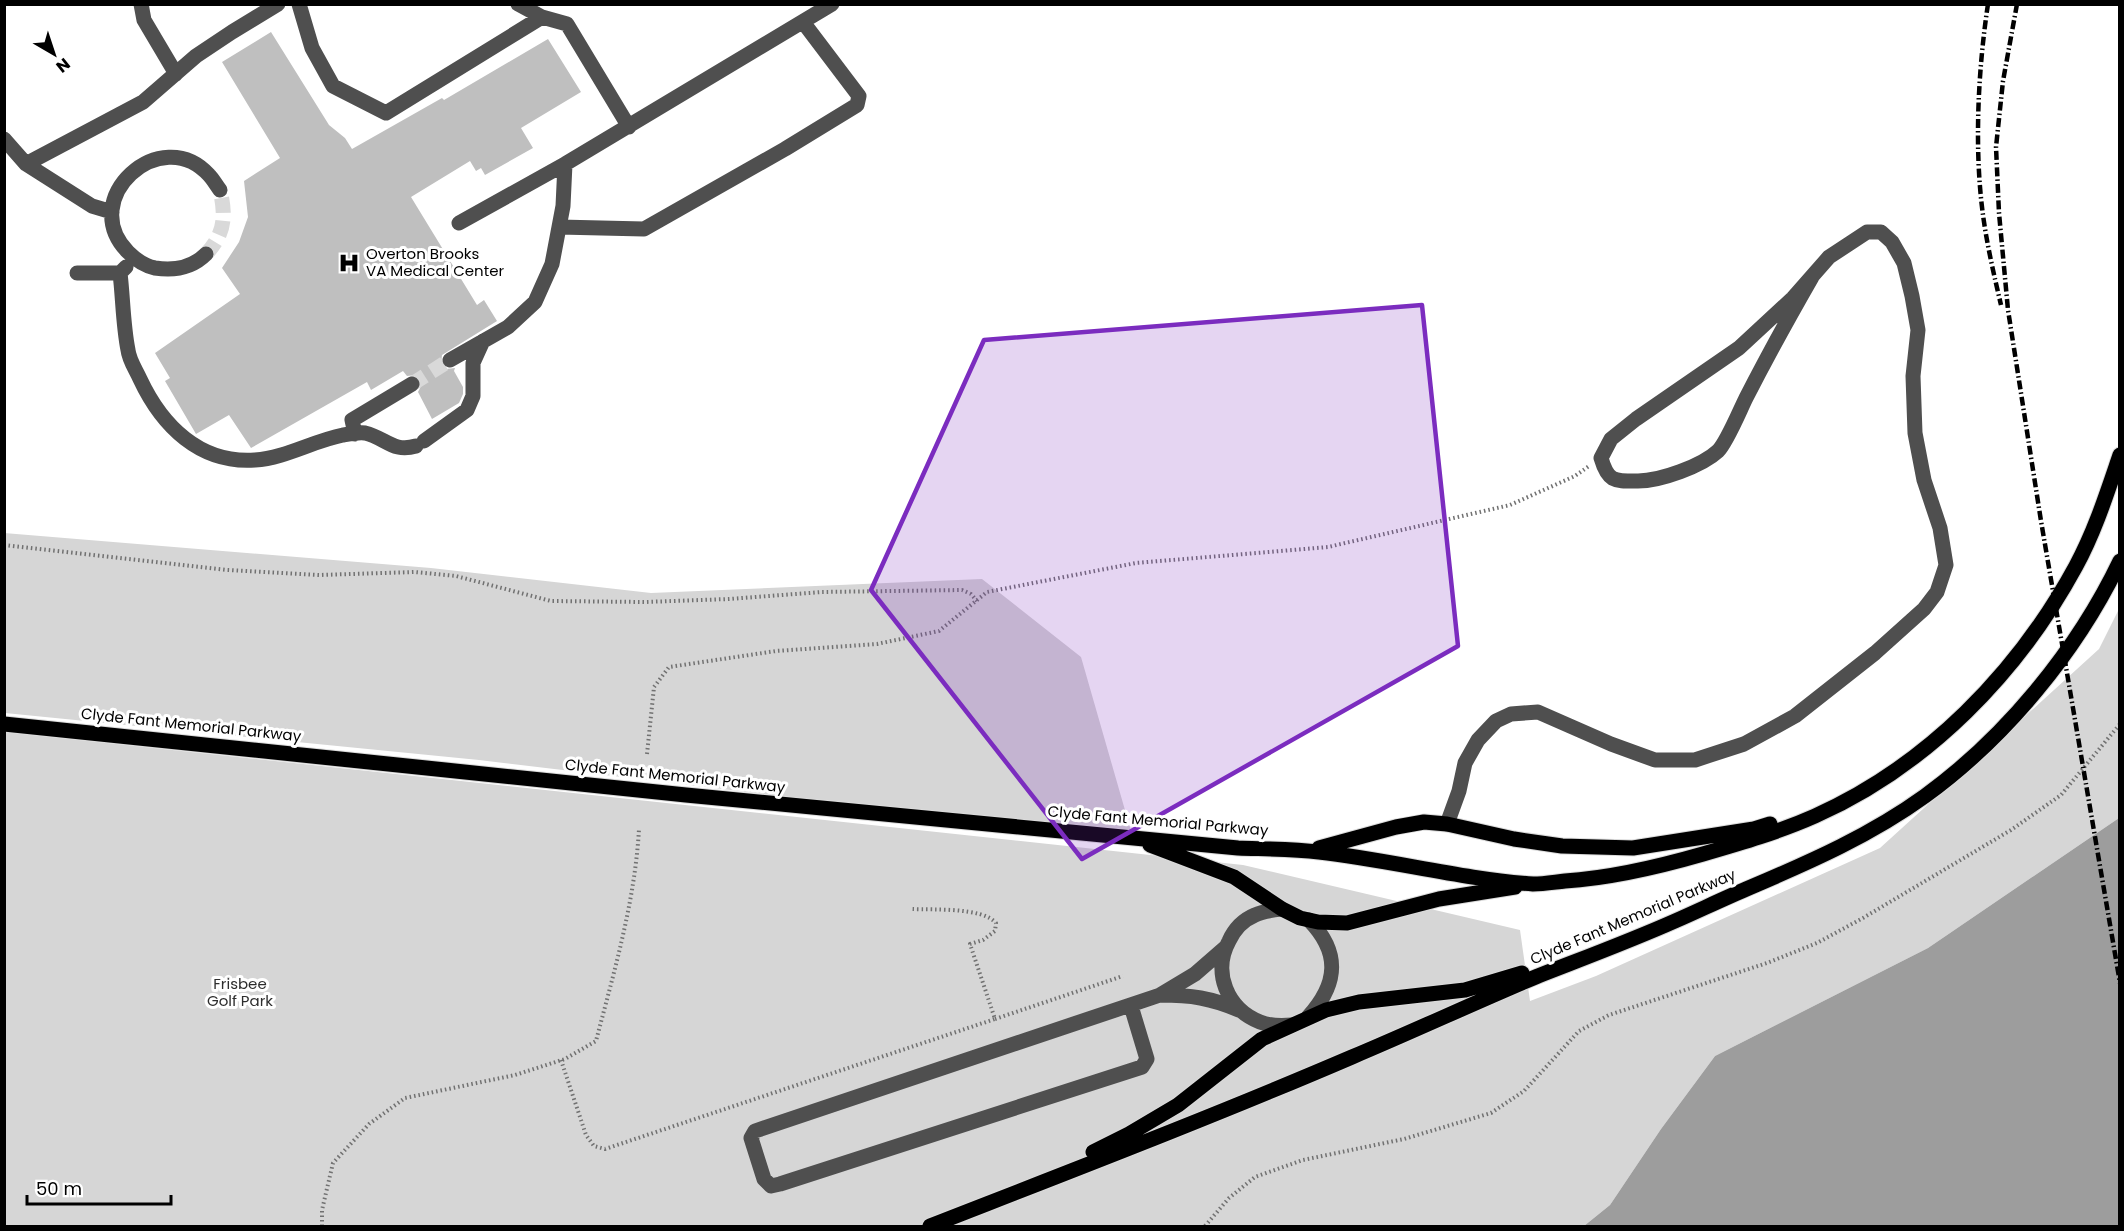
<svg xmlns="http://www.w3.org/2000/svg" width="2124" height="1231" font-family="Poppins,sans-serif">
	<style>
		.green { fill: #d6d6d6 }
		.water { fill: #9d9d9d }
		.building { fill: #bfbfbf }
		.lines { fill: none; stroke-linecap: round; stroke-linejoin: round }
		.minor-tunnel { stroke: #d9d9d9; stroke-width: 15; stroke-dasharray: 15 8; stroke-linecap: butt }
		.major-casing { stroke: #dbdbdb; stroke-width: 17 }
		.path { stroke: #717171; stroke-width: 4; stroke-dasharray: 1.5 3; stroke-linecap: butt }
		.minor { stroke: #4f4f4f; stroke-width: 15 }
		.major { stroke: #000; stroke-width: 15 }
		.rail { stroke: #000; stroke-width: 4.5; stroke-dasharray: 9 3 1.5 3; stroke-linecap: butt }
		.marked { fill: #7b2cbf; fill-opacity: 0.2; stroke: #7b2cbf; stroke-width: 4.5; stroke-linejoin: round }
		.labels { text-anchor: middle; stroke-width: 6; stroke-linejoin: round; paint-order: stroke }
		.poi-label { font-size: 15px; fill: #000; stroke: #fff; text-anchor: start }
		.street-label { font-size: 15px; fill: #000; stroke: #fff }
		.park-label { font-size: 15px; fill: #2d2d2d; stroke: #fff }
	</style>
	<rect width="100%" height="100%" fill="#fff"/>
	<path class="green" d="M4 533 431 568 651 593 982 579 1081 657 1133 838 479 760 5 713Z
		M2119 609V818L1928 948 1715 1056 1661 1129 1610 1205 1584 1226H5V732L1243 865 1520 930 1530 1001 1596 976 1880 848 2099 649Z"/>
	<path class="water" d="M2119 818V1226H1584L1610 1205 1661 1129 1715 1056 1928 948Z"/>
	<path class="building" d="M271 32 329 125 345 138 352 149 442 98 444 100 548 39 581 92 521 128 533 148 485 175 481 168 476 171 470 161 411 197 477 305 484 300 497 321 442 355 441 364 446 369 455 368 454 371 463 387V394L459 403 432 419 418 392 422 384 421 380 416 375 407 376 403 371 371 390 367 382 251 448 229 415 196 434 165 381 170 378 155 353 240 294 222 268 239 242 248 217 244 181 280 158 222 62Z"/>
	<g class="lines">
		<path class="minor-tunnel" d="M206 254C225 234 226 216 220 190
			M412 384 450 360"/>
		<defs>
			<path id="major" d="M4 724 686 795 1238 848C1265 849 1292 849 1319 852 1391 860 1461 879 1533 884 1544 884 1555 882 1565 881 1612 878 1658 867 1703 854 1741 843 1779 832 1815 816 1927 766 2018 673 2076 566 2095 531 2107 493 2120 455
				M1150 845 1234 877 1282 909 1300 918 1318 922 1347 923 1439 899 1515 887
				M1319 848 1396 827 1424 822 1447 824 1514 839 1562 846 1633 848 1754 829 1770 824
				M1093 1152 1129 1134 1178 1105 1262 1039 1326 1010 1359 1002 1465 990 1522 973
				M930 1226C1071 1171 1212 1117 1352 1057 1414 1031 1476 1002 1538 976 1584 958 1630 941 1675 921 1700 910 1725 898 1751 887 1812 861 1871 835 1925 796 2005 738 2077 651 2120 561"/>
		</defs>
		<use href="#major" class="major-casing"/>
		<path class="path" d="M4 545 227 570 319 575 415 572 456 576 551 601 645 602 729 599 822 592 962 590 971 594 977 601
			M647 754 654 687 669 667 776 651 877 644 939 631 987 592 1136 563 1328 547 1510 505 1575 476 1589 466
			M995 1019 1123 976
			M561 1060 586 1135 594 1146 605 1149 995 1019 970 944 983 940 995 931 996 923C982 907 933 910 912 909
			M322 1226V1210L333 1163 369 1124 405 1098 515 1075 565 1059 596 1041C614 972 635 901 639 829
			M1205 1226 1229 1198 1255 1177 1303 1160 1404 1139 1491 1113 1524 1091 1579 1031 1609 1015 1767 963 1817 943 1863 918 2011 830 2061 795 2120 724"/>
		<path class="minor" d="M141 4 144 20 176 74
			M299 4 312 48 333 86 386 113 542 17
			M518 4 542 17 567 24 629 127
			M4 139 26 164 92 206 112 212
			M26 164 143 102 196 56 232 32 278 4
			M459 223 565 164 832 4
			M559 227 644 229 785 149 857 105 859 96 803 22
			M206 254C192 268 174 271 155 268 144 266 135 259 128 252 76 199 161 122 209 175 213 179 216 185 220 190
			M77 273H120L126 267
			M120 273C123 298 123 325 128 350 129 360 136 370 140 379 162 426 200 464 255 460 285 458 313 441 343 435 349 434 359 432 365 433 386 438 393 453 416 446
			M450 360 508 327 535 302 552 264 563 206 565 164
			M355 434 352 420 412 384
			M424 441 467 410 473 396V363L483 341
			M1447 824 1459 791 1465 763 1478 740 1496 721 1511 714 1538 712 1611 744 1655 760H1695L1744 744 1795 716 1875 653 1924 609 1937 592 1946 565 1940 528 1924 480 1915 433 1913 376 1918 330 1912 296 1904 263 1892 242 1881 232H1867L1829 257 1793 298 1739 348 1636 419 1611 439 1601 458C1608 482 1614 481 1638 481 1660 481 1702 466 1718 451 1727 442 1740 410 1746 398 1767 357 1789 317 1812 277
			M1282 909C1273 910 1263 911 1255 915 1243 920 1234 930 1229 941 1212 972 1227 1009 1260 1022 1270 1026 1281 1026 1292 1025
			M1160 995C1191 995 1211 998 1239 1010
			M1131 1006 1147 1059 1142 1067 780 1184 771 1186 764 1179 751 1138 755 1131 1160 995 1195 974 1226 947
			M1308 1017C1338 984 1341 953 1309 920"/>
		<use href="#major" class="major"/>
		<path class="rail" d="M1988 4C1978 70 1974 149 1983 215 1987 245 1994 275 2001 305
			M2017 4 2003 81 1996 147 1999 213 2008 310 2041 521 2120 983"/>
	</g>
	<path class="marked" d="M1422 305 1458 646 1082 859 871 590 984 340Z"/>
	<defs>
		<symbol id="hospital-bare" viewBox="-9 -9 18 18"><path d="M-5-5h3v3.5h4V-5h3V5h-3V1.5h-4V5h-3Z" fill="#000" stroke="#fff" stroke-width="2.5" paint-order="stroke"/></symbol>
	</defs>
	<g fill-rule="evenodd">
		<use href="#hospital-bare" x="334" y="248" width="30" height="30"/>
	</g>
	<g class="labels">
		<g class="poi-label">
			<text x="366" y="259">Overton Brooks<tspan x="366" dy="17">VA Medical Center</tspan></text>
		</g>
		<g class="street-label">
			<text transform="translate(191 725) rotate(6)" y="5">Clyde Fant Memorial Parkway</text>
			<text transform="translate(675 776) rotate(6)" y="5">Clyde Fant Memorial Parkway</text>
			<text transform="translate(1158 821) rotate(5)" y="5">Clyde Fant Memorial Parkway</text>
			<text transform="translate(1633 917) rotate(-23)" y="5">Clyde Fant Memorial Parkway</text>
		</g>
		<g class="park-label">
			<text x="240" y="989">Frisbee<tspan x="240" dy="17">Golf Park</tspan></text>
		</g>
	</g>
	<rect width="2124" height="1231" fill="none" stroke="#000000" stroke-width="12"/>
	<g transform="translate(54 54) rotate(141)" stroke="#ffffff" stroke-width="4.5" paint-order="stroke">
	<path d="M0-4.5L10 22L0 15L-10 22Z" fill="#000000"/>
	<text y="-9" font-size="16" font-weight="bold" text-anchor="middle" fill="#000000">N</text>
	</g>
	<path d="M27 1195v9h144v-9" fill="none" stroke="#000000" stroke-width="3"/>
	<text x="36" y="1195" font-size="18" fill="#000000" stroke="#ffffff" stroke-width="4.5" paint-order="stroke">50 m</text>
</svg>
